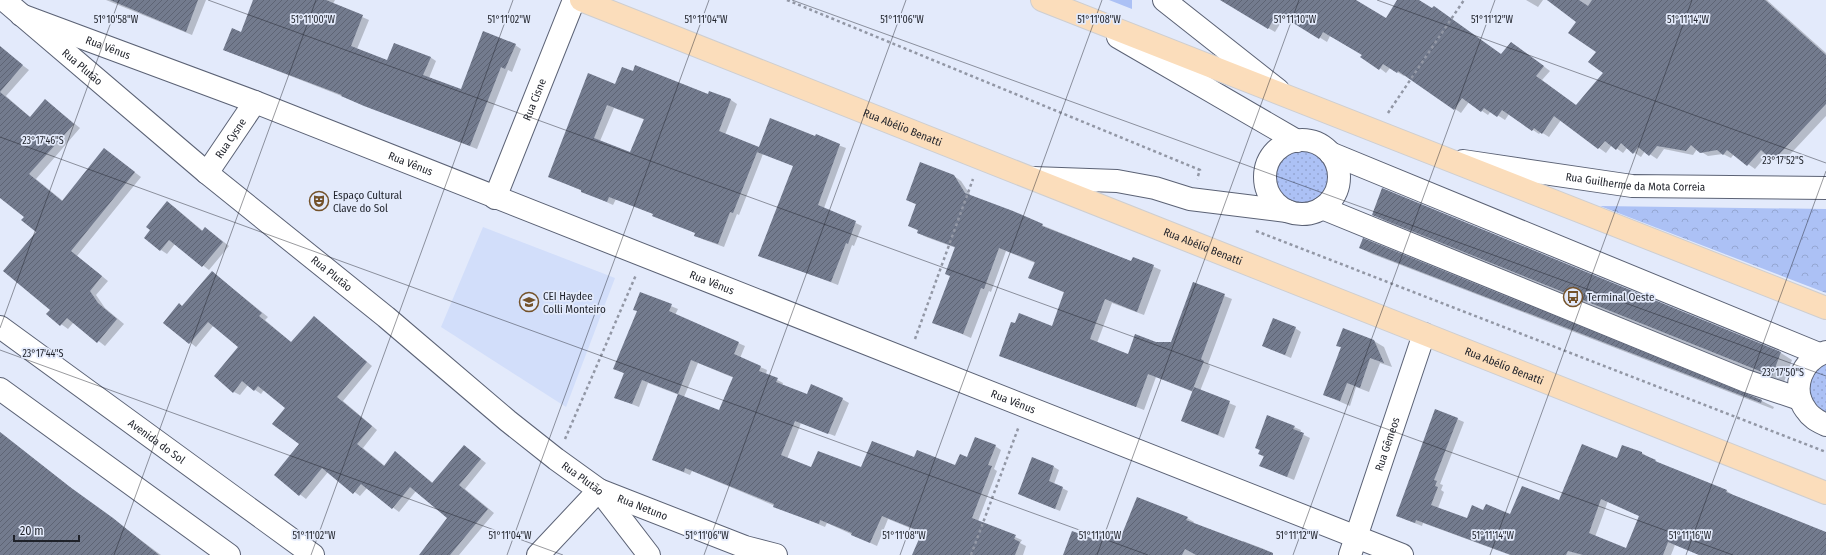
<svg xmlns="http://www.w3.org/2000/svg" width="1826" height="555" font-family="'Fira Sans Condensed',sans-serif">
	<style>
		.built { fill: #d2defa }
		.grass { fill: url(#grass-dots) }
		.park { fill: url(#park-crowns) }
		.garden { fill: #acc1f5 }
		.shadow { fill: #0003; fill-rule: evenodd }
		.building { fill: url(#building-hatch); fill-rule: evenodd }
		.lines { fill: none; stroke-linecap: round; stroke-linejoin: round }
		.minor-casing { stroke: #5b6275; stroke-width: 24 }
		.major-casing { stroke: #ceced0; stroke-width: 24 }
		.path { stroke: #9297a5; stroke-width: 2.5; stroke-dasharray: 3 3; stroke-linecap: butt }
		.minor { stroke: #fff; stroke-width: 22 }
		.major { stroke: #fbddbb; stroke-width: 22 }
		.ticks { fill: none; stroke: #1f222a; stroke-width: 1; stroke-opacity: 0.45 }
		.labels { text-anchor: middle; stroke-width: 3.5; stroke-linejoin: round; paint-order: stroke }
		.street-label { font-size: 11px; fill: #1f222a; stroke: #e3eafb }
		.poi-label { font-size: 11px; fill: #1f222a; stroke: #e3eafb; text-anchor: start }
		.ticks-label { font-size: 10px; text-anchor: middle; fill: #1f222a; stroke: #e3eafb; stroke-width: 3.5; stroke-linejoin: round; paint-order: stroke }
	</style>
	<defs>
		<pattern id="grass-dots" width="8" height="8" patternUnits="userSpaceOnUse"><rect width="8" height="8" fill="#acc1f5"/><path d="M2 2h.1M6 6h.1" fill="none" stroke="#94a6d2" stroke-width="1.8" stroke-linecap="round"/></pattern>
		<pattern id="park-crowns" width="20" height="18" patternUnits="userSpaceOnUse"><rect width="20" height="18" fill="#acc1f5"/><path d="M2 6a3 3 0 1 1 6 0M12 15a3 3 0 1 1 6 0" fill="none" stroke="#94a6d2"/></pattern>
		<pattern id="building-hatch" width="6" height="6" patternUnits="userSpaceOnUse"><rect width="6" height="6" fill="#737b8e"/><path d="M-1 1l2-2M0 6l6-6M5 7l2-2" fill="none" stroke="#5e6474"/></pattern>
	</defs>
	<rect width="100%" height="100%" fill="#e3eafb"/>
	<path class="built" d="M483 227 615 278 566 407 441 327Z"/>
	<path class="grass" d="M1274 178a28 28 0 1 1 56 0a28 28 0 1 1-56 0Z
		M1826 363V412L1822 411 1809 397 1808 384 1812 372Z"/>
	<path class="park" d="M1600 206 1826 209V293Z"/>
	<path class="garden" d="M1109 0H1132V9Z"/>
	<path class="shadow" d="M106 0H206L192 35Z
		M252 0H335L333 4 369 20 357 49 388 61 430 57 436 61 429 78 461 90 515 45 521 49 512 72 508 70 477 149 224 50 241 33 254 1Z
		M1235 0H1355L1386 19 1398 0H1418L1502 55 1511 43 1518 47 1550 71 1542 80 1577 106 1604 72 1597 52 1577 22 1549 0H1767L1826 53V116L1781 164 1767 155 1755 169 1734 154 1731 158 1723 154 1708 156 1697 149 1693 155 1664 149 1657 159 1645 151 1641 157 1627 148 1623 153 1612 145 1606 153 1561 120 1549 137 1541 132 1539 134 1509 114 1505 120 1491 111 1488 115 1469 102 1461 113 1405 75 1404 76 1390 68 1386 73 1363 55 1330 36 1327 42 1285 16 1275 32 1232 6Z
		M1526 0H1543L1538 7Z
		M6 53 29 70 6 96 31 118 45 100 80 128 36 179 63 201 104 149 141 177 77 256 108 281 96 295 105 308 124 324 105 346 74 322 68 329 47 314 51 310 37 232 25 217 0 196V59Z
		M616 86 709 95 710 92 731 100 737 104 725 135 759 148 816 137 846 148 824 208 862 226 854 246 852 245 838 285 759 255 794 166 763 154 739 215 737 214 724 247 702 239 696 235V233L654 214 616 199 613 205 549 176ZM614 108 645 120 631 153 600 141Z
		M954 176 961 181 971 196 1132 262 1134 258 1161 270 1144 315 1112 303 1097 343 1129 355 1156 343H1172L1194 284 1232 299 1208 364 1210 366 1200 391 1236 406 1224 438 1182 421 1193 392 1156 377 1144 410 1000 355 1052 327 1065 293 1030 277 1035 263 1006 251 991 292 989 291 971 338 934 322 951 276 956 248 926 237 918 233 919 231 909 226 917 205 907 200Z
		M173 206 203 231 205 228 211 232 229 246 209 270 175 244 167 254 161 250Z
		M1373 214 1781 353 1792 360 1784 382 1763 376 1385 221Z
		M1360 248 1762 401 1774 407 1773 409 1372 254Z
		M212 272 268 317 265 320 292 343 314 317 372 366 343 401 377 430 363 448 385 466 395 453 433 483 464 446 486 463 465 489 494 513 459 555H421L449 517 416 491 399 512 367 488 360 496 328 472 306 499 275 475 300 444 286 408 264 390 261 394 248 385 240 395 234 392 240 347 214 325 196 347 165 323 183 307Z
		M640 293 678 309 675 315 745 346 740 358 767 370 766 374 783 383 782 386 808 395 842 399 849 403 835 436 801 423 787 459 812 468H861L915 458 956 466 967 458 995 446 1001 450 994 469 997 471 978 521 1022 540 1020 543 1026 546 1023 555H914L922 533 888 519 877 546 827 523 825 527 692 471 690 475 653 460 679 395 648 383 639 407 616 398 625 374 614 368 638 311ZM698 363 734 378 720 411 684 397Z
		M1295 328 1301 332 1291 358 1270 349Z
		M1374 341 1384 347 1392 367 1380 363 1369 392 1356 387 1350 406 1324 395 1342 348 1338 346Z
		M1457 419 1464 422 1440 484 1443 485 1441 490 1444 492 1438 508 1467 520 1484 511 1511 515 1560 501 1618 459 1642 453 1662 465 1727 491 1733 495 1826 533V555H1699L1675 545 1671 555H1510L1423 523 1422 526 1404 519ZM1608 501 1640 516 1627 550 1595 537Z
		M1294 427 1301 430 1300 433 1310 438 1294 480 1261 466 1264 457 1259 454 1261 451 1256 448Z
		M0 432 76 492 161 555H0Z
		M1054 467 1059 470 1054 484 1068 491 1060 511 1025 497Z
		M1138 499 1187 518 1194 522 1193 524 1242 543 1243 541 1264 549 1271 553 1270 555H1160Z"/>
	<path class="building" d="M110 0H198L186 32Z
		M253 0H326L363 15 351 46 387 60 394 43 431 57 423 75 461 89 483 31 516 44 505 69 501 67 470 146 364 106 341 96 342 95 223 50 232 28 241 32Z
		M1220 0H1356L1386 18 1397 0H1419L1432 8 1434 6 1501 54 1511 42 1544 66 1536 76 1576 105 1603 73 1588 62 1596 52 1568 33 1576 22 1547 0H1579L1588 6 1592 0H1765L1826 55V104L1773 161 1761 150 1747 166 1727 150 1723 155 1717 150 1700 153 1691 145 1686 151 1657 146 1649 156 1638 147 1633 154 1621 143 1616 150 1605 141 1598 149 1554 116 1542 134 1534 128 1532 131 1502 110 1497 117 1484 108 1481 112 1462 98 1454 110 1398 71 1397 73 1383 64 1379 70 1360 57 1362 55 1323 32 1319 39 1277 13 1268 29Z
		M0 46 23 65 0 92 30 117 45 99 74 124 29 174 62 201 104 148 135 172 71 251 102 276 90 291 98 303 117 319 97 343 67 318 60 326 46 314 50 310 3 271 36 232 21 220 24 217 0 198Z
		M635 65 708 94 709 91 731 99 719 131 759 147 733 213 730 212 718 244 694 236 695 233 652 216 653 214 609 197 607 202 581 192V190L548 177 588 73 615 84 622 67 633 71ZM607 105 644 119 630 152 594 138Z
		M770 118 815 136 816 134 840 144 818 205 856 221 848 244 846 243 831 282 758 256 793 166 757 152Z
		M920 162 954 175 965 193 1013 211 1043 224 1042 226 1131 261 1133 257 1154 265 1137 312 1105 299 1090 339 1128 354 1135 334 1156 342H1171L1193 282 1225 294 1201 359 1204 361 1192 391 1148 374 1136 407 999 356 1011 322 1015 323 1019 313 1052 326 1064 292 1028 278 1035 262 999 248 984 289 981 288 963 334 932 323 950 276 945 274 955 247 917 233 918 230 908 226 916 204 906 200Z
		M1382 188 1781 352 1772 376 1372 215Z
		M167 201 202 231 205 227 223 242 202 267 169 240 160 251 144 238 150 230 146 227Z
		M1363 238 1762 400 1761 403 1359 248Z
		M212 271 262 313 259 316 291 342 314 316 367 362 337 397 372 426 357 444 384 466 395 451 432 483 464 445 481 459 459 485 488 509 450 555H419L447 518 410 487 392 509 361 484 353 494 322 468 299 496 274 475 299 444 272 424 285 408 258 386 254 391 242 381 233 393 214 376 238 347 208 322 189 344 163 323 179 303 182 306Z
		M640 292 672 304 669 311 739 342 734 354 761 366 759 371 778 378 776 382 807 394 811 384 843 398 828 434 795 421 781 455 811 467 818 451 861 467 872 441 914 457 917 450 955 465 960 454 967 457 975 437 996 445 988 465 992 466 972 518 1016 535 1014 539 1020 542 1015 555H912L922 532 882 516 870 543 851 535 852 533 820 520 819 524 773 507 774 504 685 468 684 472 652 460 678 394 719 410 733 377 691 360 678 394 642 380 632 404 614 398 624 373 613 369 637 311 633 310Z
		M1273 318 1296 327 1285 355 1262 346Z
		M1343 328 1374 340 1384 363 1370 358 1360 388 1347 383 1340 401 1323 395 1341 347 1336 346Z
		M1194 387 1230 401 1218 435 1181 421Z
		M1435 409 1458 418 1434 480 1437 481 1435 486 1438 487 1431 505 1467 518 1472 505 1483 510 1486 504 1510 514 1522 486 1559 500 1582 444 1617 458 1622 445 1642 452V454L1656 460 1655 461 1727 490 1726 492 1826 532V555H1699L1668 542 1663 555H1583L1568 551 1566 555H1511L1416 520 1415 523 1396 516ZM1601 499 1639 516 1626 548 1589 533Z
		M1267 415 1295 426 1293 429 1304 433 1287 477 1259 466 1264 456 1258 454 1260 450 1255 448Z
		M0 432 70 487 113 518 159 555H0Z
		M1032 457 1054 466 1049 481 1063 487 1055 509 1018 494Z
		M1137 497 1188 517 1186 520 1273 553V555H1196L1185 549 1182 555H1063L1072 531 1096 540 1100 531 1120 539Z"/>
	<g class="lines">
		<defs>
			<g id="minor">
				<path id="s1" d="M4 0 207 173 386 317 508 421 556 459 599 490 649 555"/>
				<path d="M1164 0 1278 90"/>
				<path id="s2" d="M21 15 255 102 1402 555"/>
				<path d="M1118 37 1297 141"/>
				<circle cx="1302" cy="177" r="37"/>
				<path d="M1330 153 1819 354"/>
				<path id="s3" d="M1463 161 1632 186 1826 188"/>
				<path id="s4" d="M207 173 255 102"/>
				<path d="M1033 178 1117 181 1155 188 1190 199 1287 211"/>
				<path id="s5" d="M495 198 574 0"/>
				<path d="M1322 208 1746 381 1800 399"/>
				<path id="s6" d="M0 327 313 555"/>
				<path d="M1826 352C1802 359 1790 389 1806 410 1811 418 1818 421 1826 425"/>
				<path d="M0 389 229 555"/>
				<path id="s7" d="M538 555 599 490 745 547 776 555"/>
				<path id="s8" d="M1350 555 1424 334"/>
			</g>
			<g id="major">
				<path id="s9" d="M581 0 1826 493"/>
				<path d="M1042 0 1826 308"/>
			</g>
		</defs>
		<use href="#minor" class="minor-casing"/>
		<use href="#major" class="major-casing"/>
		<path class="path" d="M787 0 1200 170 1197 179
			M1388 113 1464 0
			M1256 231 1826 452
			M915 339 973 179
			M565 439 636 275
			M971 555 1019 426"/>
		<use href="#minor" class="minor"/>
		<use href="#major" class="major"/>
	</g>
	<path class="ticks" d="M208 0 1733 555M792 0 1826 376M1377 0 1826 163M0 137 1148 555M0 328 119 0M0 350 563 555M114 555 316 0M311 555 513 0M507 555 709 0M704 555 906 0M900 555 1102 0M1097 555 1299 0M1293 555 1495 0M1490 555 1692 0M1686 555 1826 171"/>
	<defs>
		<symbol id="theatre-ring" viewBox="-11 -11 22 22"><circle r="9.5" fill="#e3eafb" stroke="#74522a" stroke-width="1.5"/><path d="M-5-5.5Q0-4 5-5.5V0Q5 5 0 6Q-5 5-5 0ZM-3.3-2.5H-1v1.5H-3.3ZM1-2.5H3.3v1.5H1ZM-2.8 1Q0 5.5 2.8 1Z" fill="#74522a"/></symbol>
		<symbol id="bus-ring" viewBox="-11 -11 22 22"><circle r="9.5" fill="#e3eafb" stroke="#74522a" stroke-width="1.5"/><path d="M-5-6H5V4H4V6H2V4H-2V6H-4V4H-5ZM-3.5-4V0h7V-4ZM-3.5 1.2v1.5H-2V1.2ZM2 1.2v1.5H3.5V1.2Z" fill="#74522a"/></symbol>
		<symbol id="school-ring" viewBox="-11 -11 22 22"><circle r="9.5" fill="#e3eafb" stroke="#74522a" stroke-width="1.5"/><path d="M0-5L7-2L0 1L-7-2ZM-4 1L0 2.5L4 1V4Q0 6-4 4Z" fill="#74522a"/></symbol>
	</defs>
	<g fill-rule="evenodd">
		<use href="#theatre-ring" x="308" y="190" width="22" height="22"/>
		<use href="#bus-ring" x="1562" y="286" width="22" height="22"/>
		<use href="#school-ring" x="518" y="291" width="22" height="22"/>
	</g>
	<g class="labels">
		<g class="street-label">
			<text dy="4" stroke="none"><textPath href="#s2" startOffset="93">Rua Vênus</textPath></text>
			<text dy="4" stroke="none"><textPath href="#s1" startOffset="103">Rua Plutão</textPath></text>
			<text dy="4" stroke="none"><textPath href="#s5" startOffset="106">Rua Cisne</textPath></text>
			<text dy="4" stroke="none"><textPath href="#s9" startOffset="346">Rua Abélio Benatti</textPath></text>
			<text dy="4" stroke="none"><textPath href="#s4" startOffset="42">Rua Cysne</textPath></text>
			<text dy="4" stroke="none"><textPath href="#s2" startOffset="417">Rua Vênus</textPath></text>
			<text dy="4" stroke="none"><textPath href="#s3" startOffset="174">Rua Guilherme da Mota Correia</textPath></text>
			<text dy="4" stroke="none"><textPath href="#s9" startOffset="669">Rua Abélio Benatti</textPath></text>
			<text dy="4" stroke="none"><textPath href="#s1" startOffset="427">Rua Plutão</textPath></text>
			<text dy="4" stroke="none"><textPath href="#s2" startOffset="741">Rua Vênus</textPath></text>
			<text dy="4" stroke="none"><textPath href="#s9" startOffset="993">Rua Abélio Benatti</textPath></text>
			<text dy="4" stroke="none"><textPath href="#s2" startOffset="1065">Rua Vênus</textPath></text>
			<text dy="4" stroke="none"><textPath href="#s6" startOffset="194">Avenida do Sol</textPath></text>
			<text dy="4" stroke="none"><textPath href="#s8" startOffset="117">Rua Gêmeos</textPath></text>
			<text dy="4" stroke="none"><textPath href="#s1" startOffset="751">Rua Plutão</textPath></text>
			<text dy="4" stroke="none"><textPath href="#s7" startOffset="136">Rua Netuno</textPath></text>
		</g>
		<g class="poi-label">
			<text x="333" y="199">Espaço Cultural<tspan x="333" dy="13">Clave do Sol</tspan></text>
			<text x="543" y="300">CEI Haydee<tspan x="543" dy="13">Colli Monteiro</tspan></text>
			<text x="1587" y="301">Terminal Oeste</text>
		</g>
	</g>
	<g class="ticks-label">
		<text x="116" y="23">51°10'58"W</text>
		<text x="313" y="23">51°11'00"W</text>
		<text x="509" y="23">51°11'02"W</text>
		<text x="706" y="23">51°11'04"W</text>
		<text x="902" y="23">51°11'06"W</text>
		<text x="1099" y="23">51°11'08"W</text>
		<text x="1295" y="23">51°11'10"W</text>
		<text x="1492" y="23">51°11'12"W</text>
		<text x="1688" y="23">51°11'14"W</text>
		<text x="43" y="144">23°17'46"S</text>
		<text x="1783" y="164">23°17'52"S</text>
		<text x="43" y="357">23°17'44"S</text>
		<text x="1783" y="376">23°17'50"S</text>
		<text x="314" y="539">51°11'02"W</text>
		<text x="510" y="539">51°11'04"W</text>
		<text x="707" y="539">51°11'06"W</text>
		<text x="904" y="539">51°11'08"W</text>
		<text x="1100" y="539">51°11'10"W</text>
		<text x="1297" y="539">51°11'12"W</text>
		<text x="1493" y="539">51°11'14"W</text>
		<text x="1690" y="539">51°11'16"W</text>
	</g>
	<path d="M14 535v6h65v-6" fill="none" stroke="#1f222a" stroke-width="2"/>
	<text x="20" y="535" font-size="12" fill="#1f222a" stroke="#e3eafb" stroke-width="3" paint-order="stroke">20 m</text>
</svg>
